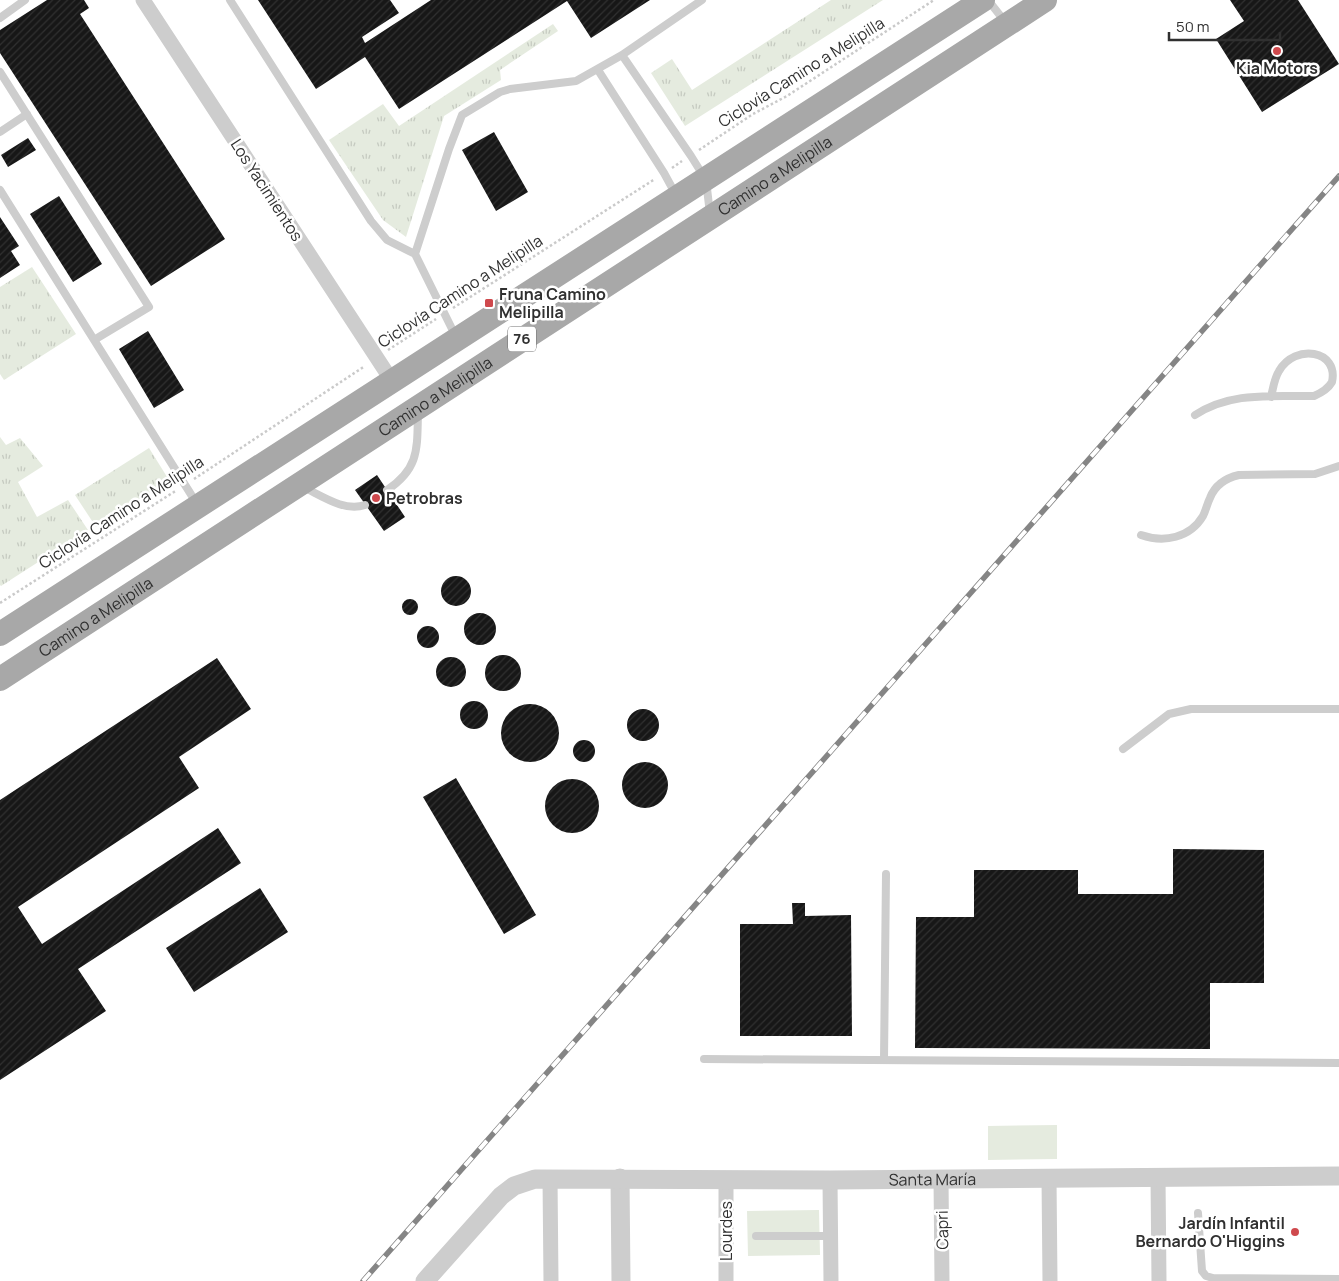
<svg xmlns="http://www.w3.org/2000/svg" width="1339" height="1281" font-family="Manrope,sans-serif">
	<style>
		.grass { fill: url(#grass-tufts) }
		.garden { fill: #e5ebdf }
		.building { fill: url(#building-hatch) }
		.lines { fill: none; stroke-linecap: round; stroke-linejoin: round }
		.path { stroke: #cacaca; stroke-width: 2.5; stroke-dasharray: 2.5 2.5; stroke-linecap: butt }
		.service { stroke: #cdcdcd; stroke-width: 8 }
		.minor { stroke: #cdcdcd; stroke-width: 15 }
		.tertiary { stroke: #cdcdcd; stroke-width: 19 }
		.primary { stroke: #a8a8a8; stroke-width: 24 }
		.rail-casing { stroke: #858585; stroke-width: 5.5 }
		.rail { stroke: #fff; stroke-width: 4; stroke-dasharray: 11; stroke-linecap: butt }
		.poi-dot { fill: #cf494d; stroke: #fff; stroke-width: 2 }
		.labels { text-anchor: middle; stroke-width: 5; stroke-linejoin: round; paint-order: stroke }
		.shield { fill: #fff; stroke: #6e6e6e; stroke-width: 1 }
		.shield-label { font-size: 15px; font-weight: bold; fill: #303030 }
		.poi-label { font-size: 16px; font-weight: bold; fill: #303030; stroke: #fff; text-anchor: start }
		.street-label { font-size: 16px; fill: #303030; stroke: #fff }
	</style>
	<defs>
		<pattern id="grass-tufts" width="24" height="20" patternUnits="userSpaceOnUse" patternTransform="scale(1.25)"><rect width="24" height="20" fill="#e5ebdf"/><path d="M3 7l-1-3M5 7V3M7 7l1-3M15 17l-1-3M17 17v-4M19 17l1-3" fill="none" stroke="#c5cac0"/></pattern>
		<pattern id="building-hatch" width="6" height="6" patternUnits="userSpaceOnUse" patternTransform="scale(1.25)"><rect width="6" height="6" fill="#171717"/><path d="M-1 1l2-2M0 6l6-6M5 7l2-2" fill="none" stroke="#303030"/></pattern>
	</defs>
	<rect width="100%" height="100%" fill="#fff"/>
	<path class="grass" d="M831 0H883L685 126 651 73 672 59 692 90Z
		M553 24 558 31 500 70 501 80 444 116 406 237 383 220 329 140 383 104 399 126Z
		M32 267 76 334 4 380 0 374V287Z
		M0 437 6 445 20 438 43 466 18 482 37 517 68 500 88 530 1 586 0 585Z
		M149 448 169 480 96 527 75 495Z"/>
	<path class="garden" d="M1057 1125V1159L988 1160V1126Z
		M819 1210 820 1255 748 1256 747 1211Z"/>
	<path class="building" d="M47 0H84L89 8 80 14 225 239 151 286 0 53V30Z
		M258 0H390L399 13 362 37 365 43 431 0H650L591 38 567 1 399 109 365 57 316 89Z
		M1230 0H1298L1339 64 1262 112 1216 39 1244 21Z
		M494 132 528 192 496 211 462 150Z
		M28 138 36 150 8 167 1 155Z
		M59 196 102 264 73 282 30 214Z
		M0 217 19 246 11 251 20 265 0 278Z
		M148 331 184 390 154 408 119 349Z
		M377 475 405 517 384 531 355 490Z
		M441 591a15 15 0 1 1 30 0a15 15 0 1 1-30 0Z
		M402 607a8 8 0 1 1 16 0a8 8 0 1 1-16 0Z
		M464 629a16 16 0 1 1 32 0a16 16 0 1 1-32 0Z
		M417 637a11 11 0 1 1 22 0a11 11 0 1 1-22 0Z
		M485 673a18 18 0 1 1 36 0a18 18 0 1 1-36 0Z
		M436 672a15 15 0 1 1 30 0a15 15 0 1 1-30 0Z
		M217 658 251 709 179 757 199 788 18 907 42 944 218 828 241 863 78 969 106 1011 0 1080V800Z
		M460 715a14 14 0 1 1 28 0a14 14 0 1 1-28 0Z
		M501 733a29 29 0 1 1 58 0a29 29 0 1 1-58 0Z
		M627 725a16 16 0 1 1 32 0a16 16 0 1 1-32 0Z
		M573 751a11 11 0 1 1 22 0a11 11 0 1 1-22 0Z
		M622 785a23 23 0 1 1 46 0a23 23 0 1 1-46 0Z
		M456 778 536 915 504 934 423 797Z
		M545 806a27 27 0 1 1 54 0a27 27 0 1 1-54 0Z
		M1173 849 1264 850V983H1210V1049L915 1048 916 917H974V870H1078V894H1173Z
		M260 888 288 932 194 992 166 948Z
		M792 903H805V916L851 915 852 1036H740V924H793Z"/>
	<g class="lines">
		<path class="path" d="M699 150 753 114 787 96 934 0
			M672 168 682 161
			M453 308 655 179
			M388 350 436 319
			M194 479 365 366
			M0 603 177 490"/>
		<path class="service" d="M230 0 371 221 387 240 415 254 456 337
			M988 0 1006 23
			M0 18 25 0
			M622 55 691 156 706 180 710 214
			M598 70 664 173 676 195
			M0 72 149 307 94 340
			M0 132 27 114
			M0 190 197 504
			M415 254 449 149 462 115 500 92 510 89 576 81 622 55 702 0
			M1195 415C1232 391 1272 397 1314 396 1321 393 1328 389 1332 382 1339 350 1295 343 1279 371 1274 379 1273 389 1271 397
			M303 487C322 496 344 512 365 505
			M387 490C420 468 417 448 418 411
			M1141 535C1164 543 1190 538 1203 516 1206 510 1207 504 1210 498 1215 485 1226 478 1239 475L1315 474 1339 466
			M1123 749 1169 714 1191 709H1339
			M704 1059 1339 1063
			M884 1060 886 874
			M1198 1213 1202 1271 1206 1276 1213 1278 1339 1279
			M756 1236H831"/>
		<path class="minor" d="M143 0 392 381
			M1158 1177 1159 1281
			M550 1178 551 1281
			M1049 1178 1050 1281
			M941 1179 942 1281
			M726 1180V1281
			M830 1180 831 1281"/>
		<g class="tertiary">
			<path d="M620 1178 621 1281"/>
			<path id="s1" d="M425 1281 501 1196 514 1186 535 1179 830 1180 1339 1176"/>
		</g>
		<g class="primary">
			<path d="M0 634 983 0"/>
			<path id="s2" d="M0 679 1045 0"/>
		</g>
		<defs>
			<path id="rail" d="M363 1281 1339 176"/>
		</defs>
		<use href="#rail" class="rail-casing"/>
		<use href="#rail" class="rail"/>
	</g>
	<g class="poi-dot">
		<circle cx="1277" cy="51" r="5"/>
		<rect x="484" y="298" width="10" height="10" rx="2.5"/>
		<circle cx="376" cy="498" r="5"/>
		<circle cx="1295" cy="1232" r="5"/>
	</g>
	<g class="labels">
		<rect class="shield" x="508" y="326.5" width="28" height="25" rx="4"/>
		<g class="shield-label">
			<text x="522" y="344">76</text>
		</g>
		<g class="poi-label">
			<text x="1277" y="74" text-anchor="middle">Kia Motors</text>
			<text x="499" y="300">Fruna Camino<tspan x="499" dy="18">Melipilla</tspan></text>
			<text x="386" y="504">Petrobras</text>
			<text x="1285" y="1229" text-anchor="end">Jardín Infantil<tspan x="1285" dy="18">Bernardo O'Higgins</tspan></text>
		</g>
		<g class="street-label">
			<text transform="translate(801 72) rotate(-32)" y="6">Ciclovía Camino a Melipilla</text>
			<text dy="6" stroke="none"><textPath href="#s2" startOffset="924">Camino a Melipilla</textPath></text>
			<text transform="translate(267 190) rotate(57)" y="6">Los Yacimientos</text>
			<text transform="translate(460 291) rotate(-33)" y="6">Ciclovía Camino a Melipilla</text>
			<text dy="6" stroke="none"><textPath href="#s2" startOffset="519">Camino a Melipilla</textPath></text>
			<text transform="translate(121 512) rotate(-33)" y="6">Ciclovía Camino a Melipilla</text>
			<text dy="6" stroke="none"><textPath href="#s2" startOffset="114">Camino a Melipilla</textPath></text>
			<text dy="6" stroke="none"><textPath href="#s1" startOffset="550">Santa María</textPath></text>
			<text transform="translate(942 1230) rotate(-91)" y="6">Capri</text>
			<text transform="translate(726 1231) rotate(-90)" y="6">Lourdes</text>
		</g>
	</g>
	<path d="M1169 32v8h111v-8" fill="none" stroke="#303030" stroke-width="2.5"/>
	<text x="1176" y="32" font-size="15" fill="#303030" stroke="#ffffff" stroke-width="4" paint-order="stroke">50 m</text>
</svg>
